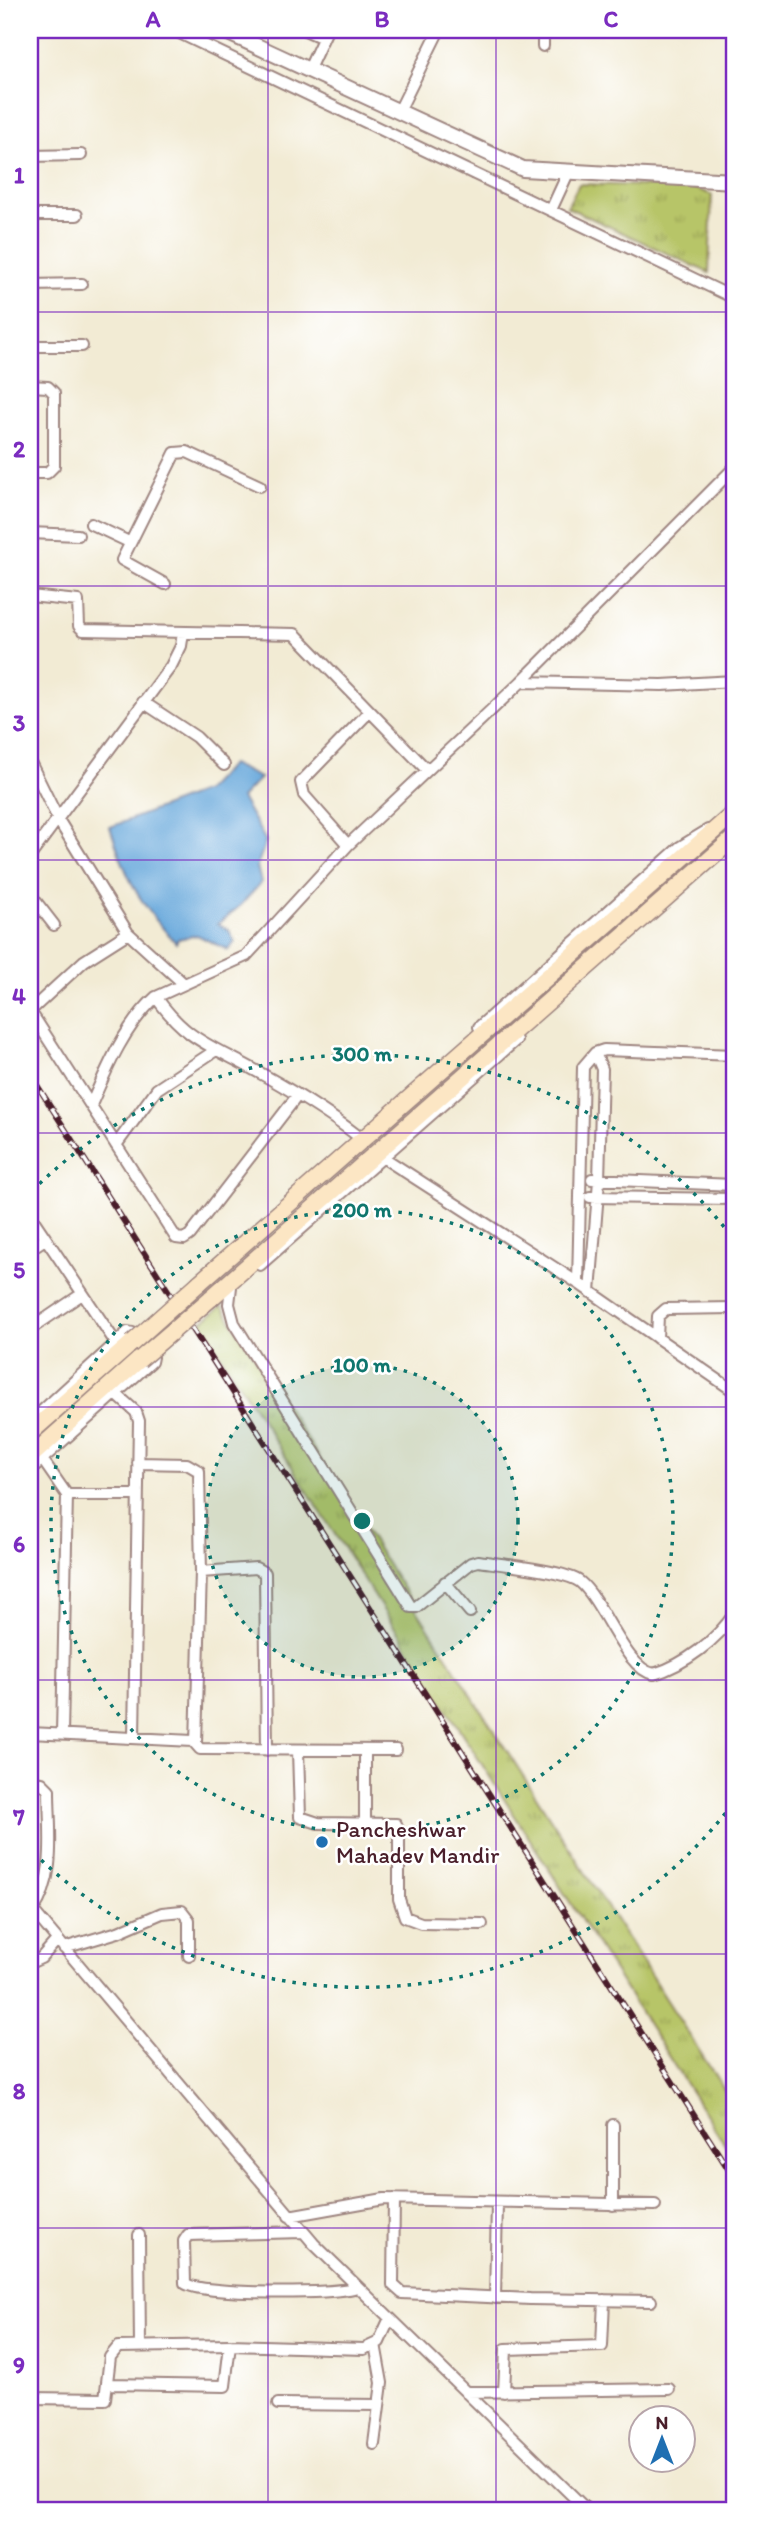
<svg xmlns="http://www.w3.org/2000/svg" width="764" height="2540" font-family="Itim,sans-serif">
	<style>
		.grass { fill: url(#grass-tufts); stroke: #807249; stroke-width: 2 }
		.water { fill: #68a8db; stroke: #596483; stroke-width: 2 }
		.lines { fill: none; stroke-linecap: round; stroke-linejoin: round }
		.minor-casing { stroke: #9e8580; stroke-width: 14 }
		.tertiary-casing { stroke: #9e8580; stroke-width: 18 }
		.secondary-casing { stroke: #9e8580; stroke-width: 19 }
		.minor { stroke: #fff; stroke-width: 10 }
		.tertiary { stroke: #fff; stroke-width: 14 }
		.secondary { stroke: #fce6c4; stroke-width: 16 }
		.rail-casing { stroke: #4a1f2b; stroke-width: 6 }
		.rail { stroke: #fff; stroke-width: 3.5; stroke-dasharray: 10; stroke-linecap: butt }
		.secondary-bridge-casing { stroke: #9e8580; stroke-width: 19; stroke-linecap: butt }
		.secondary-bridge { stroke: #fce6c4; stroke-width: 16 }
		.grid { fill: none; stroke: #7b2cbf; stroke-width: 2; stroke-opacity: 0.55 }
		.ring { fill: none; stroke: #0f766e; stroke-width: 3.5; stroke-dasharray: 3.5 7 }
		.poi-dot { fill: #1f6fb2; stroke: #fff; stroke-width: 2.5 }
		.labels { text-anchor: middle; stroke-width: 5; stroke-linejoin: round; paint-order: stroke }
		.poi-label { font-size: 23px; fill: #4a1f2b; stroke: #fff; text-anchor: start }
		.centre { fill: #0f766e; stroke: #fff; stroke-width: 3.5 }
		.ring-label { font-size: 21px; text-anchor: middle; font-weight: bold; fill: #0f766e; stroke: #fff; stroke-width: 5; stroke-linejoin: round; paint-order: stroke }
		.neatline { fill: none; stroke: #7b2cbf; stroke-width: 2.5 }
		.grid-label { font-size: 23px; text-anchor: middle; font-weight: bold; fill: #7b2cbf }
	</style>
	<defs>
		<pattern id="grass-tufts" width="24" height="20" patternUnits="userSpaceOnUse" patternTransform="scale(1.75)"><rect width="24" height="20" fill="#b7c567"/><path d="M3 7l-1-3M5 7V3M7 7l1-3M15 17l-1-3M17 17v-4M19 17l1-3" fill="none" stroke="#979f55"/></pattern>
	</defs>
	<rect width="100%" height="100%" fill="#fff"/>
	<filter id="ink" filterUnits="userSpaceOnUse"><feTurbulence type="fractalNoise" baseFrequency=".0143" numOctaves="2"/><feDisplacementMap in="SourceGraphic" scale="14" xChannelSelector="R" yChannelSelector="G"/><feConvolveMatrix kernelMatrix="1 2 1 2 8 2 1 2 1" color-interpolation-filters="sRGB"/></filter>
	<filter id="wash" filterUnits="userSpaceOnUse"><feTurbulence type="fractalNoise" baseFrequency=".00686" numOctaves="4" result="noise"/><feDisplacementMap in="SourceGraphic" scale="28" xChannelSelector="R" yChannelSelector="G"/><feGaussianBlur stdDeviation="1.57" result="paint"/><feColorMatrix in="noise" values="0 0 0 0 0 0 0 0 0 0 0 0 0 0 0 0 0 1.4 0 .05"/><feComposite in="paint" operator="in"/></filter>
	<g filter="url(#wash)">
		<rect width="100%" height="100%" fill="#f2ebd4"/>
		<path class="grass" d="M579 184 692 187 712 195 709 273 567 207Z
			M222 1306 734 2105V2159L200 1323Z"/>
		<path class="water" d="M231 764 260 778 241 798 266 841 257 866 261 883 241 905 218 924 228 929 235 942 228 950 197 935 178 939 176 943C138 902 127 880 110 827L205 791Z"/>
	</g>
	<g filter="url(#ink)">
		<g class="lines">
			<defs>
				<path id="minor" d="M173 30 734 298
					M305 30 323 38
					M543 46V30
					M309 69 327 30
					M399 111 439 30
					M30 156 81 155
					M551 210 568 173
					M30 215H77
					M30 285 82 284
					M30 346H82
					M30 386 48 387 54 393V466L47 473H30
					M91 524 129 542
					M30 533 78 535
					M165 584 122 560 175 453 187 452 260 486
					M30 596 78 601 79 626 83 630 295 634 427 770
					M521 682 662 685 734 681
					M143 702 196 737 224 765
					M30 762 59 821 128 933 184 984
					M348 845 304 795 301 782 369 712
					M30 856 171 666 181 646 183 633
					M30 894 54 925
					M156 997C185 1038 207 1044 249 1067 286 1087 324 1110 358 1136
					M30 1011 176 1238 184 1239 190 1235 297 1096
					M30 1011 84 961 128 933
					M479 1027 680 847 708 830
					M91 1105C107 1068 125 1025 156 997L246 956 348 845 521 682 734 468
					M116 1145 157 1089 216 1050
					M384 1158 578 1283 734 1391
					M592 1179 734 1185
					M590 1197 734 1199
					M30 1215 116 1343
					M30 1249 45 1239
					M260 1265 516 1040
					M578 1283 583 1067 595 1053 604 1050 734 1055
					M231 1287 229 1304 234 1323 411 1607H416L471 1563 478 1561C499 1564 567 1571 580 1582 604 1602 625 1669 654 1674 684 1665 717 1640 734 1614
					M590 1292 599 1180 602 1069 595 1053
					M32 1328 82 1294
					M657 1338 658 1316 666 1309 734 1308
					M116 1394 136 1412 139 1421 134 1737
					M30 1422 128 1332 133 1333 152 1357 151 1362 30 1470
					M42 1459 67 1495 62 1734
					M138 1463 187 1464 199 1471 201 1572 196 1743
					M67 1495H137
					M201 1572 256 1568 265 1573 267 1750
					M445 1582 470 1612
					M30 1733 193 1741 200 1749 396 1750
					M298 1750 300 1817 318 1823 396 1824 399 1831V1899L405 1917 421 1923 482 1924
					M30 1782 42 1783 49 1790C49 1831 57 1876 33 1910
					M365 1822V1751
					M30 1907 314 2244 587 2510
					M64 1948 118 1932 162 1913 182 1911 189 1920V1956
					M30 1963 41 1958 57 1940
					M394 2199 393 2285 402 2293 530 2299 651 2301
					M613 2205V2125
					M289 2216 384 2199 655 2205
					M303 2232 188 2235 184 2241 185 2283C197 2295 339 2295 357 2287
					M139 2235 140 2347
					M495 2298 497 2204
					M109 2384 225 2386 230 2345
					M466 2392 669 2389
					M504 2392 506 2349 602 2346 604 2300
					M30 2398 105 2399 110 2357 118 2347 230 2345 364 2349 379 2342 390 2318
					M278 2404 379 2405
					M374 2444 382 2383 375 2344"/>
				<path id="tertiary" d="M222 30 523 169 734 181"/>
				<path id="secondary" d="M199 1283 734 813
					M210 1299 734 838
					M30 1433 132 1343
					M30 1457 139 1360"/>
			</defs>
			<use href="#minor" class="minor-casing"/>
			<use href="#tertiary" class="tertiary-casing"/>
			<use href="#secondary" class="secondary-casing"/>
			<use href="#minor" class="minor"/>
			<use href="#tertiary" class="tertiary"/>
			<use href="#secondary" class="secondary"/>
			<defs>
				<path id="rail" d="M30 1074 734 2178"/>
			</defs>
			<use href="#rail" class="rail-casing"/>
			<use href="#rail" class="rail"/>
			<defs>
				<path id="secondary-bridge" d="M132 1343 199 1283
					M139 1360 210 1299"/>
			</defs>
			<use href="#secondary-bridge" class="secondary-bridge-casing"/>
			<use href="#secondary-bridge" class="secondary-bridge"/>
		</g>
	</g>
	<path class="grid" d="M268 30V2510M496 30V2510M30 312H734M30 586H734M30 860H734M30 1133H734M30 1407H734M30 1680H734M30 1954H734M30 2228H734"/>
	<circle cx="362" cy="1521" r="156" fill="#0f766e" fill-opacity=".12"/>
	<g class="ring">
		<circle cx="362" cy="1521" r="156"/>
		<circle cx="362" cy="1521" r="311"/>
		<path d="M732 1805A467 467 0 0 1 32 1851M32 1191A467 467 0 0 1 732 1237"/>
	</g>
	<circle class="poi-dot" cx="322" cy="1842" r="7"/>
	<g class="labels">
		<g class="poi-label">
			<text x="336" y="1837">Pancheshwar<tspan x="336" dy="26">Mahadev Mandir</tspan></text>
		</g>
	</g>
	<circle cx="362" cy="1521" r="10" class="centre"/>
	<g class="ring-label">
		<text x="362" y="1061">300 m</text>
		<text x="362" y="1217">200 m</text>
		<text x="362" y="1372">100 m</text>
	</g>
	<rect width="764" height="2540" fill="none" stroke="#fff" stroke-width="77"/>
	<g transform="translate(662 2439)"><circle r="33" fill="#ffffff" stroke="#b7a5aa" stroke-width="2"/>
	<path d="M0-5L12 26L0 18L-12 26Z" fill="#1f6fb2"/>
	<text y="-10" font-size="19" font-weight="bold" text-anchor="middle" fill="#4a1f2b">N</text>
	</g>
	<rect x="38" y="38" width="688" height="2464" class="neatline"/>
	<g class="grid-label">
		<text x="153" y="27">A</text>
		<text x="382" y="27">B</text>
		<text x="611" y="27">C</text>
		<text x="19" y="183">1</text>
		<text x="19" y="457">2</text>
		<text x="19" y="731">3</text>
		<text x="19" y="1004">4</text>
		<text x="19" y="1278">5</text>
		<text x="19" y="1552">6</text>
		<text x="19" y="1825">7</text>
		<text x="19" y="2099">8</text>
		<text x="19" y="2373">9</text>
	</g>
</svg>
